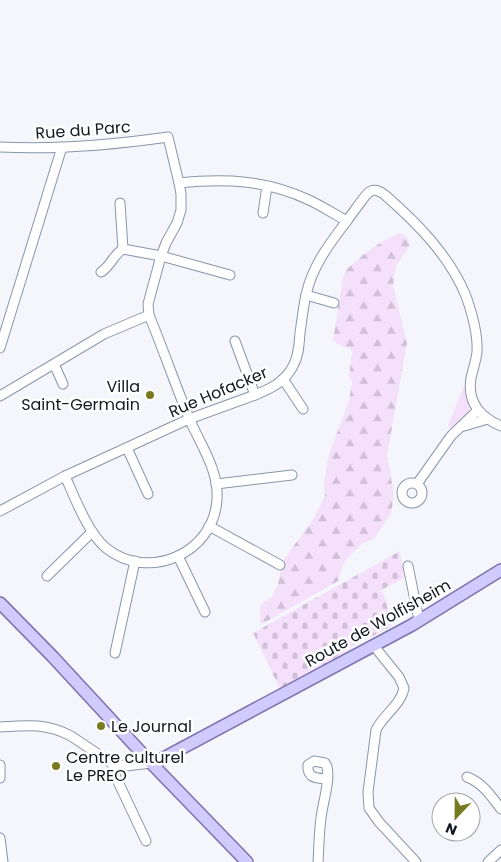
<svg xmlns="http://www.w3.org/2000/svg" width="501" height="862" font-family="Poppins,sans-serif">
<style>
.green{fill:#f4e0fb}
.forest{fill:url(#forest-firs)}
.cemetery{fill:url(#cemetery-stones)}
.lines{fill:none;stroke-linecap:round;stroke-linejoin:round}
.minor-casing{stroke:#8996a9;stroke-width:11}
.major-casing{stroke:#7974ae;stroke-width:14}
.minor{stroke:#fff;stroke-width:9}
.major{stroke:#d0cafd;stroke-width:11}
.poi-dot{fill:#787a21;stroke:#fff;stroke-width:2}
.labels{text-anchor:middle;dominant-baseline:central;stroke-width:5;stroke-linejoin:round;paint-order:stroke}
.street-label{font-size:16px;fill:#13171f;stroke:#fff}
.poi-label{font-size:16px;fill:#13171f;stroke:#fff;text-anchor:start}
</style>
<defs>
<pattern id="forest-firs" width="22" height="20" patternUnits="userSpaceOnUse" patternTransform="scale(1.25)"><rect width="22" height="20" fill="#f4e0fb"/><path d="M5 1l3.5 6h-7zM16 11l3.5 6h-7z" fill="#d0bfd7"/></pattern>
<pattern id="cemetery-stones" width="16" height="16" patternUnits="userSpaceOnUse" patternTransform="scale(1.25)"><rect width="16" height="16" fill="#f4e0fb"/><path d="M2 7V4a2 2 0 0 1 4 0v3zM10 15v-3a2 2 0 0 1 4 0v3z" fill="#d0bfd7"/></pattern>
</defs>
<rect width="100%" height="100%" fill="#f4f6fb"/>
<path class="green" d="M464,386H465C469,413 476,412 451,430L448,425Z"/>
<polygon class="forest" points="400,233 407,237 410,245 396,266 393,285 407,343 387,455 394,495 391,513 389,517 385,522 374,539 363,543 346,560 342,567 338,581 260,625 260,606 265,601 272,597 278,584 282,563 290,551 314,518 325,496 324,484 329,454 349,401 352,382 349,376 352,352 350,348 343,347 333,340 343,277 347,269 363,255 383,241"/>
<polygon class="cemetery" points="400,551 404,578 381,590 385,598 392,626 349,648 351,654 281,691 253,633"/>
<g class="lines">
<defs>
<g id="minor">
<path d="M0,147C56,150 112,145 168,137L179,183L181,194V210L177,223L166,243L161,256L148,304L149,315C163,349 175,384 189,418C200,444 219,470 217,499C214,554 148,582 106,548C88,533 75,498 65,476"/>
<path d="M179,183C225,178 266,180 309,200C322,206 334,214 347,221"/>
<polyline points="120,203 123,249"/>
<polyline points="263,213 267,186"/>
<path d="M101,272C111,266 113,255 123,249L161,256L230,275"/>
<polyline points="306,295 334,303"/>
<polyline points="235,341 255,395"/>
<polyline points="0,348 62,147"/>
<polyline points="54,364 63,384"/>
<polyline points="283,379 303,409"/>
<polyline points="0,396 104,334 149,315"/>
<polyline points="464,426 488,419"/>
<polyline points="127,448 148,494"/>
<circle cx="412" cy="493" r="10"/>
<polyline points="216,484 292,475"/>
<polyline points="417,484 451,436 478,410"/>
<path d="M0,511L65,476L189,419L255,395C270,389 285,382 293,366C299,356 299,344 300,333C302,320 303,308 306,295C313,261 337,235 357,207C366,196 370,183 385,195C417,223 449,255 466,296C472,313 478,333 477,352C476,361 473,369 471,378C467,402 480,417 501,426"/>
<polyline points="209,526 280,565"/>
<polyline points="178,556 205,612"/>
<polyline points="408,566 419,620"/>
<polyline points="47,576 92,532"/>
<path d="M374,646L399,677L404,688C401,705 383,715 376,730L368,792L369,808L379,822L416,862"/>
<polyline points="115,653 135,561"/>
<path d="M0,727C27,725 47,723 71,736L113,764L126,766L151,763"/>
<polyline points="113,764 113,771 146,841"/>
<polyline points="0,765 0,778"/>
<path d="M467,777C483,783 491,796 501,809"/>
<polyline points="0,838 3,862"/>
<path d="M318,862C319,847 319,832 321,818C322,805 333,773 325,763L314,761L308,765C307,779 317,778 327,779"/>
<polyline points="488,862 501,850"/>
</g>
<g id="major">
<polyline points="0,603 53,657 151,763 247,862"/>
<polyline points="151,763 158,761 412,625 501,570"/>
</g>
</defs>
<use href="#minor" class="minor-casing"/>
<use href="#major" class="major-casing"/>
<use href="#minor" class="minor"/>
<use href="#major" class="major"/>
</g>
<g class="poi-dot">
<circle cx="150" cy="395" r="5"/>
<circle cx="101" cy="726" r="5"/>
<circle cx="56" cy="766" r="5"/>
</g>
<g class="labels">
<g class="street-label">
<text transform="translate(83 130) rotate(-4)">Rue du Parc</text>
<text transform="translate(218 392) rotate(-23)">Rue Hofacker</text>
<text transform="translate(378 623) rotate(-29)">Route de Wolfisheim</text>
</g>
<g class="poi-label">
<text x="140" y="386" text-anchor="end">Villa<tspan x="140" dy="18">Saint-Germain</tspan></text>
<text x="111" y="726">Le Journal</text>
<text x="66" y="757">Centre culturel<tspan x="66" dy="18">Le PREO</tspan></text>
</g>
</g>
<g transform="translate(456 817) rotate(202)"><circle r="24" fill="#ffffff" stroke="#a1a2a5"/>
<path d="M0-4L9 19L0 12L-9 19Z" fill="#787a21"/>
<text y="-8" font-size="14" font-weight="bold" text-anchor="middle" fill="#13171f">N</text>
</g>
</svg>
